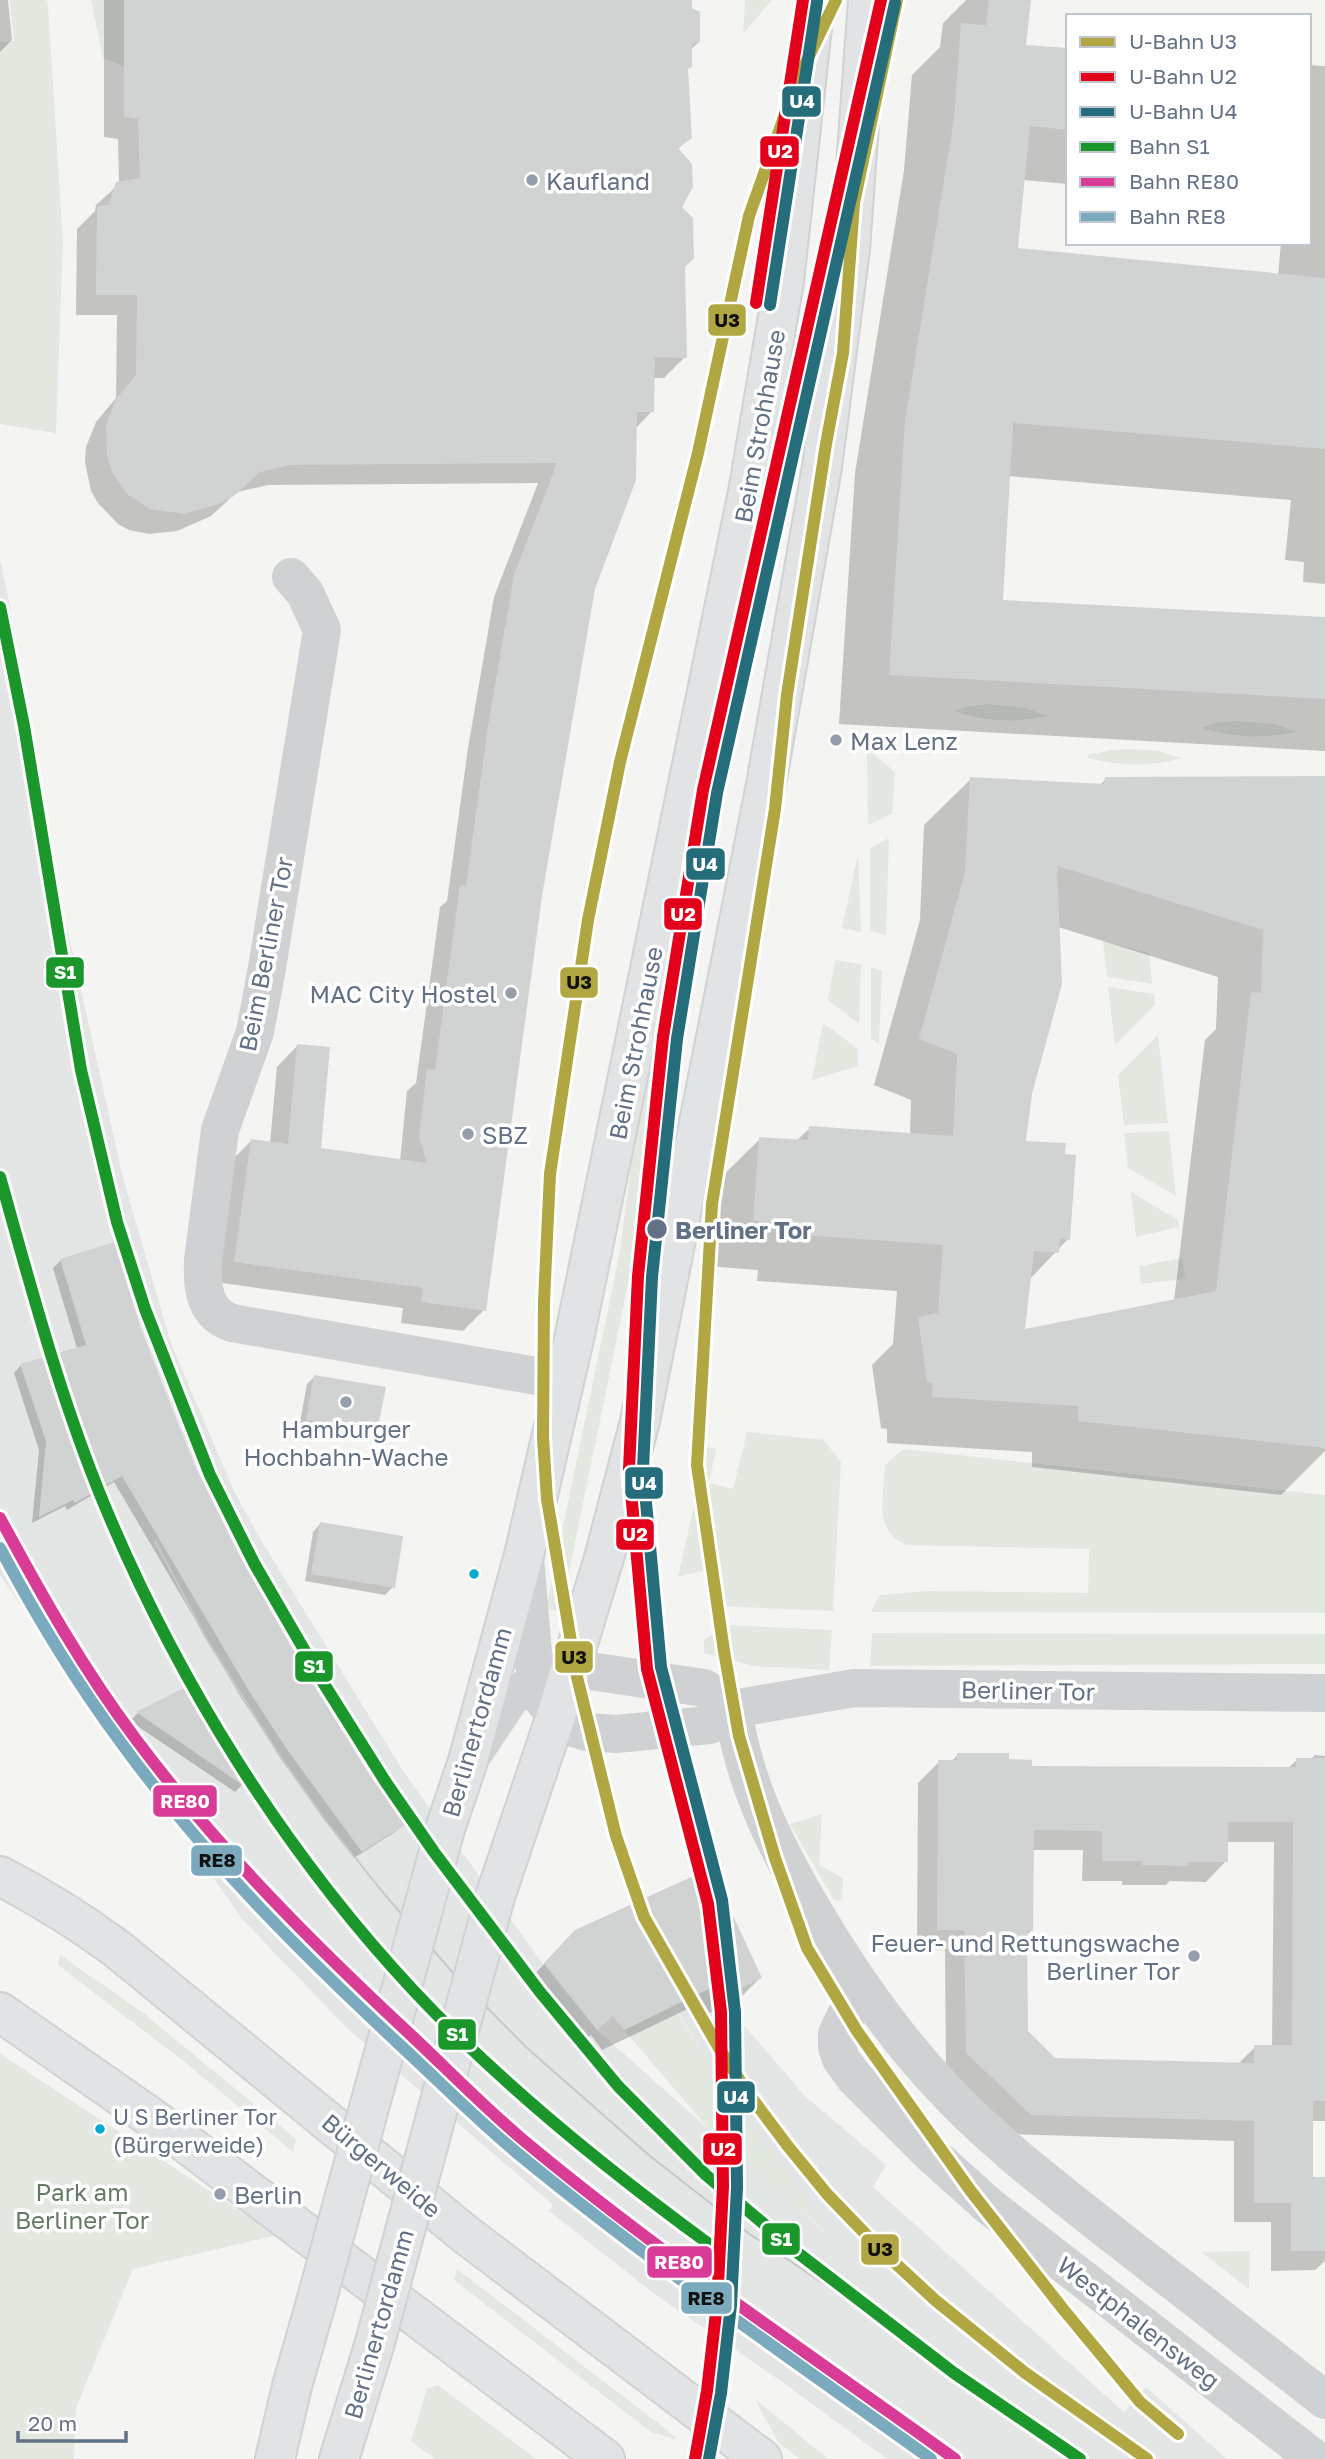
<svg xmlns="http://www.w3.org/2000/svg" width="1325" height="2459" font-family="'Golos Text',sans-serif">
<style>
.built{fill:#e4e6e5}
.green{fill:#e3e8e0}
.shadow{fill:#0003;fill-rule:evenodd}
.building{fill:#d1d2d2;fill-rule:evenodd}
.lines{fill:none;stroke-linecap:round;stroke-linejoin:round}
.major-casing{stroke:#d0d2d3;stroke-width:42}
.minor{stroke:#d0d1d2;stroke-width:38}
.major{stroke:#e2e3e4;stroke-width:38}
.tram{stroke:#c6c7c8;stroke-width:2}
.major-bridge-casing{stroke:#d0d2d3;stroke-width:42;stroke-linecap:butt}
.major-bridge{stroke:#e2e3e4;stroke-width:38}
.rail-1-casing{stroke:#fff;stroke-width:18}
.rail-2-casing{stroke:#fff;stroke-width:18}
.rail-3-casing{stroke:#fff;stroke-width:18}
.rail-1{stroke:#1a962b;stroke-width:12}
.rail-2{stroke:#d83c96;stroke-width:12}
.rail-3{stroke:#7ba9be;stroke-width:12}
.metro-1-casing{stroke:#fff;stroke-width:18}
.metro-2-casing{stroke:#fff;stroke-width:18}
.metro-3-casing{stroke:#fff;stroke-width:18}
.metro-1{stroke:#b0a743;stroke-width:12}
.metro-2{stroke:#e2001a;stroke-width:12}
.metro-3{stroke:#256d7b;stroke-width:12}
.poi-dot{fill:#959fac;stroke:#fff;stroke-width:2.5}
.stop-dot{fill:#627186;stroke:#fff;stroke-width:2.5}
.bus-dot{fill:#00a9ce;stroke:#fff;stroke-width:2.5}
.labels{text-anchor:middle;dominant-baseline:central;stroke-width:7;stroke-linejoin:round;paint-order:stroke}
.bus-label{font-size:22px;fill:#627186;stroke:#fff;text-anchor:start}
.poi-label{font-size:24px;fill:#627186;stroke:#fff;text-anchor:start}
.street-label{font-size:24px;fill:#627186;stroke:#fff}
.stop-label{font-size:24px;font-weight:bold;fill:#627186;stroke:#fff;text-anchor:start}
.park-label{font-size:24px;fill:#637c61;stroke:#fff}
.line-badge{stroke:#fff;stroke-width:2.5}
.badge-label{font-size:19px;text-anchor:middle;font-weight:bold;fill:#fff}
.pale-badge-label{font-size:19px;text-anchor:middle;font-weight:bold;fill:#111}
</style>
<rect width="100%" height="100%" fill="#f4f5f2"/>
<polygon class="built" points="0,559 10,606 61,900 123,1178 171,1343 233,1489 259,1537 403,1771 540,1960 597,2030 829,2236 804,2195 730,2100 675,2006 655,1964 697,1944 724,2002 804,2095 886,2165 873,2187 1124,2412 1146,2387 1227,2459 887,2459 788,2386 656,2295 549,2211 553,2205 346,2027 243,1920 4,1581 0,1575"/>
<g class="green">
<polygon points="10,0 47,0 48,7 63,241 56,433 0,424 0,42 14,41"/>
<polygon points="91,0 124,0 124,67 103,58"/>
<polygon points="745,0 772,0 743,34"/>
<path d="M989,704L1025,708L1047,716C1015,723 986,722 954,711L965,707Z"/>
<path d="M1238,721L1274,724L1297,732C1264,739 1235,738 1203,728L1215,723Z"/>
<polygon points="718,728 723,729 718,774 721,806 718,830 630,1274 562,1606 556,1611 550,1610 547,1604 620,1251 641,1088"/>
<polygon points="867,749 895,772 892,814 868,825"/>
<path d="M1134,749L1158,751L1181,758C1150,767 1119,766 1088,758L1087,755L1111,750Z"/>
<polygon points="889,838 886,935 870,931 870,848"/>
<polygon points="858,854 861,932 842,928"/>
<polygon points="1103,941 1149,953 1152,984 1107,977"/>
<polygon points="835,960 861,964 859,1024 828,1000"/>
<polygon points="871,967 882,970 879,1044 871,1038"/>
<polygon points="1108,987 1154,994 1155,1005 1115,1045"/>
<polygon points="823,1023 858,1049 858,1066 812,1080"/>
<polygon points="1158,1035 1168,1123 1124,1125 1118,1075"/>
<polygon points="1168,1131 1169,1131 1176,1196 1128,1168 1124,1133"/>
<polygon points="1131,1192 1178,1220 1179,1227 1136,1237"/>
<polygon points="1182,1258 1185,1279 1141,1284 1139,1266"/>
<polygon points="747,1432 824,1440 841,1462 833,1611 715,1606 705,1570 678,1577 707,1447 716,1449 709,1483 733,1489"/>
<path d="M903,1449L1325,1495V1613L871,1612L880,1595L929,1591L1088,1593L1089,1549L906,1545C872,1529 884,1496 885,1465Z"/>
<polygon points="725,1625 832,1630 829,1670 753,1666 704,1653 704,1640"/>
<polygon points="872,1633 1325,1634 1325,1664 870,1666"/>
<polygon points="822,1814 819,1865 843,1878 842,1901 834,1900 790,1824"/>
<polygon points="60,1955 142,2012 296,2139 293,2152 186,2063 58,1965"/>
<polygon points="674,2006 731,2100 804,2195 832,2238 713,2134 624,2030"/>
<polygon points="0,2054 277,2235 133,2269 76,2408 74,2459 0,2459"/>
<polygon points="1250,2251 1249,2289 1201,2252"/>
<polygon points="457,2269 676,2437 675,2439 651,2432 454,2280"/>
<polygon points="438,2385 536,2459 435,2459 411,2441 427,2389"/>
<polygon points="754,2398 828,2459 800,2459 779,2443"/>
</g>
<g class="shadow">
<polygon points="0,0 8,0 12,40 0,52"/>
<polygon points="104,0 691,0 691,9 699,42 690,50 686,70 690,137 677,150 684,266 685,357 664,378 653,378 652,411 635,429 594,588 540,896 484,1310 463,1331 401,1323 403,1308 215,1282 231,1161 251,1141 270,1143 277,1067 297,1046 319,1150 400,1161 407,1091 416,1083 440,907 447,901 468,748 494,597 538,483 268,485 237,492 211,516 177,531 149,534 129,530 118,524 98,503 91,491 85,462 86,447 96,422 116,398 117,315 76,315 77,229 95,211 96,205 119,184 118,139 104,137"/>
<polygon points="966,0 1029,0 1024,47 1068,49 1068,184 1023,180 1016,249 1278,276 1281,243 1309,243 1309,65 1325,66 1325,584 1303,582 1304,562 1285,560 1291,500 1008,476 1001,602 1325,618 1325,751 839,724 855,473 904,170 912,75 940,47 943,23"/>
<path d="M1325,778V1451L1281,1495L1032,1467V1452L887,1443V1429L881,1428L872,1365L893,1344L897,1291L757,1281L758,1270L707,1266L713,1185L760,1139L796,1141L810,1128L910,1134L911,1100L874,1085L920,920L924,825L971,779L1100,785L1106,779ZM1058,927L1218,977L1216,1029L1205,1040L1174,1301L1023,1331L1029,1280L1068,1239L1025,1142L1030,1094Z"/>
<polygon points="61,1260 139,1326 195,1468 234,1547 296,1660 366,1772 402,1825 395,1832 354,1858 322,1817 242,1699 114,1482 67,1510 65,1506 32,1523 39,1450 14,1373 21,1365 77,1348 53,1268"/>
<polygon points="315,1376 376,1432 368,1439 299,1427 307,1384"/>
<polygon points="320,1524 393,1587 385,1595 305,1581 313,1532"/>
<polygon points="183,1691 242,1785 235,1792 130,1721 137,1714"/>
<path d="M958,1755L1007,1761L1030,1768L1287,1769L1297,1760H1310L1315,1755L1325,1756V2121H1311V2179L1325,2178V2261L1315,2270L1271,2271V2222H1234V2141L1011,2134L946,2074L945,1950H917L918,1783L939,1762H950ZM1226,1842H1274L1272,2047H1255L1238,2064L1054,2059L1026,2032L1025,1936L1032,1930V1850H1083L1082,1881H1122V1885H1166L1170,1881L1206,1882L1226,1861Z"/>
<polygon points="554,1953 760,1978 739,1999 701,2017 696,2005 602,2050 591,2035 576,2049 525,1985"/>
</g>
<g class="building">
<polygon points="124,0 692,0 692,8 700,12 700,42 692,44 692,67 688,69 692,138 678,148 692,164 693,187 682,207 693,218 694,258 685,267 687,358 655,357 654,412 637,412 636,480 595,589 542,896 486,1311 421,1302 423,1288 234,1262 251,1139 288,1144 297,1044 330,1047 321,1148 427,1163 419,1136 427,1069 435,1070 460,885 466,886 488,726 514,575 557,463 290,465 260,472 234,496 216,505 184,514 150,509 127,494 111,470 107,455 106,425 116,399 136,375 137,295 96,295 97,206 109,205 116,182 140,178 138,119 124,117"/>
<polygon points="989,0 1031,0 1026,45 1068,48 1068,130 1030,126 1018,248 1325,278 1325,449 1013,423 1003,600 1325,617 1325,699 889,675 905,421 954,119 961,23 986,25"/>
<path d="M1325,776V1448L1078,1421V1406L932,1397L933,1383L927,1382L918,1317L938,1313L943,1245L803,1235L804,1224L753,1221L759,1137L808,1140L809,1126L953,1136L957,1054L919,1039L965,872L970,777L1104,784L1105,777ZM1057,866L1263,930L1261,993L1251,992L1216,1291L1025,1329L1034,1251L1059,1253L1060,1239L1070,1240L1076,1155L1065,1154L1066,1143L1026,1141L1032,1094L1062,984Z"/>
<polygon points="114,1242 140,1326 167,1397 196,1468 235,1547 298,1659 367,1771 405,1825 362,1852 288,1751 249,1691 122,1476 75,1503 73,1500 39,1517 46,1441 20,1364 86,1345 60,1259"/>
<polygon points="314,1375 386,1387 377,1432 306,1420"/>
<polygon points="320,1522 403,1536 395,1588 311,1574"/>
<polygon points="184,1688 199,1715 244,1786 136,1712"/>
<path d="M957,1753H1009V1759L1032,1760V1766L1296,1767V1758H1325V2101H1313V2177H1325V2251H1291V2203H1254V2121L1031,2115L966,2053L964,1930H937L938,1760H957ZM1228,1822H1293L1292,2045H1254V2063L1055,2058L1028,2031L1027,1930L1033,1931L1034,1830L1102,1831V1861H1142V1865L1189,1866L1188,1862H1228Z"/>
<polygon points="711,1868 762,1978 722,1997 717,1985 624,2030 613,2016 597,2030 544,1963 575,1930"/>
</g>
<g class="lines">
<defs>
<g id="major">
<polyline points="445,1829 468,1761 525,1551 574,1339 748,492 784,281 815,0"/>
<path d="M0,1876C41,1897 79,1921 116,1948L465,2234L762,2459"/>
<polyline points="495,1897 556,1716 604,1558 640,1421 765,790 822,467 850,249 868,0"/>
<polyline points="0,2012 162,2125 605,2459"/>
<polyline points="275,2459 292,2386 315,2306"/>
<polyline points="339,2459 374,2346"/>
</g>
</defs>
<use href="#major" class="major-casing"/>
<g class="minor">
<path d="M291,577L305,593L322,630L267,968L255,1032L220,1130L203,1260C202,1286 203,1313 232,1323L565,1381"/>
<polyline points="525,1557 534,1665 543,1700 556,1716 571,1727 587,1732 616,1734 710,1725 733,1709 854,1688 1325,1693"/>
<path d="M733,1709C743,1779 772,1839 807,1900C846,1967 890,2032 943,2088C995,2144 1057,2190 1116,2237C1186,2291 1255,2345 1325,2400"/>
<polyline points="471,1757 511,1697 551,1673 570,1668 704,1688 733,1709"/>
<polyline points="868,1995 847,2013 837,2034 837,2047 841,2059 854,2077 931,2154 989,2206 1315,2459"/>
</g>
<use href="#major" class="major"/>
<polyline class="tram" points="155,1541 206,1638 281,1758 329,1825 385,1895 455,1975 527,2048 650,2156 751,2235 928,2353"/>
<defs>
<g id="major-bridge">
<polyline points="315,2306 445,1829"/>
<polyline points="374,2346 495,1897"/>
</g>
</defs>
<use href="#major-bridge" class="major-bridge-casing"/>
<use href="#major-bridge" class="major-bridge"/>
<defs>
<g id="rail-1">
<polyline points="0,607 24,726 81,1070 117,1222 145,1309 210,1475 254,1563 324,1684 385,1781 434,1852 540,1992 618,2086 706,2175 798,2253 954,2373 1080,2459"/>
<path d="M0,1177C31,1287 60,1398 104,1504C177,1680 283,1851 414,1991C502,2085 605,2168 709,2244"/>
</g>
<path id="rail-2" d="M0,1518C41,1594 83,1669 135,1738C217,1848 313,1944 413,2037C449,2071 484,2107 522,2139C658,2253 811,2355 955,2459"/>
<path id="rail-3" d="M0,1548C36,1616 76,1682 122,1744C203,1855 300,1952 400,2045C439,2081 476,2119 516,2152C649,2262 792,2359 931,2459"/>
</defs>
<use href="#rail-1" class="rail-1-casing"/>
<use href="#rail-2" class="rail-2-casing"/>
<use href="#rail-3" class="rail-3-casing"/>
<use href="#rail-1" class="rail-1"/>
<use href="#rail-2" class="rail-2"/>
<use href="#rail-3" class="rail-3"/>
<defs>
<g id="metro-1">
<polyline points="836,0 796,83 749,216 698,453 620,762 588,920 550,1174 544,1301 543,1438 547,1499 577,1677 616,1836 644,1917 719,2048 748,2093 787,2145 827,2194 880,2249 935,2300 1024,2372 1147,2459"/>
<polyline points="897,0 854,203 843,353 826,444 787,695 775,809 712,1204 697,1465 724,1651 739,1736 775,1858 807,1948 857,2031 970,2190 1063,2309 1140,2402 1178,2434"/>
</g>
<g id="metro-2">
<polyline points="756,303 803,0"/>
<polyline points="695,2459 707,2391 717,2304 723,2187 721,2012 708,1904 647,1669 629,1469 638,1276 663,1037 703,790 881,0"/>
</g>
<g id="metro-3">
<polyline points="770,305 817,2"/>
<polyline points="709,2459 721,2393 731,2305 737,2187 735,2012 722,1900 661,1667 643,1469 652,1277 677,1039 717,793 895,3"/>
</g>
</defs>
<use href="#metro-1" class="metro-1-casing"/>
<use href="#metro-2" class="metro-2-casing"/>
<use href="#metro-3" class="metro-3-casing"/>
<use href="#metro-1" class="metro-1"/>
<use href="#metro-2" class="metro-2"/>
<use href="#metro-3" class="metro-3"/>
</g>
<g class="poi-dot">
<circle cx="532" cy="180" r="7"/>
<circle cx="836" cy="740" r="7"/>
<circle cx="511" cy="993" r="7"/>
<circle cx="468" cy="1134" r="7"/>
<circle cx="346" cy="1402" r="7"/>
<circle cx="1194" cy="1956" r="7"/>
<circle cx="220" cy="2194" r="7"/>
</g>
<circle class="stop-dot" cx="657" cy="1229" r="11"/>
<g class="bus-dot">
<circle cx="474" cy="1574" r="6"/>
<circle cx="100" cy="2129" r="6"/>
</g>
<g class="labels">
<g class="bus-label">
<text x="113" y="2116">U S Berliner Tor<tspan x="113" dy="28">(Bürgerweide)</tspan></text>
</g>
<g class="poi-label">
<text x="546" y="180">Kaufland</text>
<text x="850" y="740">Max Lenz</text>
<text x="497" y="993" text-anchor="end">MAC City Hostel</text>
<text x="482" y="1134">SBZ</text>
<text x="346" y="1428" text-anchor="middle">Hamburger<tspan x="346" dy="28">Hochbahn-Wache</tspan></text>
<text x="1180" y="1942" text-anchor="end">Feuer- und Rettungswache<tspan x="1180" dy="28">Berliner Tor</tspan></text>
<text x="234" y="2194">Berlin</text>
</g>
<g class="street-label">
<text transform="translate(759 426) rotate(-80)">Beim Strohhause</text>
<text transform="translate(265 954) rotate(-79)">Beim Berliner Tor</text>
<text transform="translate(635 1043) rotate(-79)">Beim Strohhause</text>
<text transform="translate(1028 1690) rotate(1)">Berliner Tor</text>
<text transform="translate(476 1722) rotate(-74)">Berlinertordamm</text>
<text transform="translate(382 2165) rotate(40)">Bürgerweide</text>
<text transform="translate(1139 2322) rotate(38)">Westphalensweg</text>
<text transform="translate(378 2324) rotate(-74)">Berlinertordamm</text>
</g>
<g class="stop-label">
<text x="675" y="1229">Berliner Tor</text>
</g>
<g class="park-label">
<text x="82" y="2191">Park am<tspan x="82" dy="28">Berliner Tor</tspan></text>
</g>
</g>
<g class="line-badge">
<rect x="781" y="85" width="41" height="33" rx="7" fill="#256d7b"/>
<rect x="759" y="135" width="41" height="33" rx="7" fill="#e2001a"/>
<rect x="707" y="303" width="40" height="34" rx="7" fill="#b0a743"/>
<rect x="685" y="847" width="41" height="34" rx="7" fill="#256d7b"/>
<rect x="663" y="897" width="40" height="34" rx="7" fill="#e2001a"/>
<rect x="45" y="956" width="40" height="33" rx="7" fill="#1a962b"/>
<rect x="559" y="966" width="40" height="33" rx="7" fill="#b0a743"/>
<rect x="624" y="1466" width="40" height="34" rx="7" fill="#256d7b"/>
<rect x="615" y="1518" width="40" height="33" rx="7" fill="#e2001a"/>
<rect x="554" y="1640" width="40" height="34" rx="7" fill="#b0a743"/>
<rect x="294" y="1650" width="40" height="33" rx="7" fill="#1a962b"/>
<rect x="152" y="1784" width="66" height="34" rx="7" fill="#d83c96"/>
<rect x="190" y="1844" width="53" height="33" rx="7" fill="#7ba9be"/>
<rect x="437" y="2018" width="40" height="33" rx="7" fill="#1a962b"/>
<rect x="716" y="2080" width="40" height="34" rx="7" fill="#256d7b"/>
<rect x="702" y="2132" width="41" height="34" rx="7" fill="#e2001a"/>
<rect x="761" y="2222" width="40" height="34" rx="7" fill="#1a962b"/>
<rect x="860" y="2233" width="40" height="33" rx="7" fill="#b0a743"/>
<rect x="646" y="2245" width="67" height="34" rx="7" fill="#d83c96"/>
<rect x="680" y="2281" width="53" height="34" rx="7" fill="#7ba9be"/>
</g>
<g class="badge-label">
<text x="802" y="108">U4</text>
<text x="780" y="158">U2</text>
<text x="705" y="871">U4</text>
<text x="683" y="921">U2</text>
<text x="65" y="979">S1</text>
<text x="644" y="1490">U4</text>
<text x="635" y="1541">U2</text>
<text x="314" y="1673">S1</text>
<text x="185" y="1808">RE80</text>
<text x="457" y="2041">S1</text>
<text x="736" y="2104">U4</text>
<text x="723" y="2156">U2</text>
<text x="781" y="2246">S1</text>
<text x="679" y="2269">RE80</text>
</g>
<g class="pale-badge-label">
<text x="727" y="327">U3</text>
<text x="579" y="989">U3</text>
<text x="574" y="1664">U3</text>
<text x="217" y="1867">RE8</text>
<text x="880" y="2256">U3</text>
<text x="706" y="2305">RE8</text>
</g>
<rect x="1066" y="14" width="245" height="231" fill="#ffffff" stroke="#c0c6cf" stroke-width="2"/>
<rect x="1080" y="37" width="35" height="10" fill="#b0a743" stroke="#c0c6cf" stroke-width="2"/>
<text x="1129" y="49" font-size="21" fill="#627186">U-Bahn U3</text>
<rect x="1080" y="72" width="35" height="10" fill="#e2001a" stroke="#c0c6cf" stroke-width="2"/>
<text x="1129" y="84" font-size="21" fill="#627186">U-Bahn U2</text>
<rect x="1080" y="107" width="35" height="10" fill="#256d7b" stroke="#c0c6cf" stroke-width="2"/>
<text x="1129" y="119" font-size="21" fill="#627186">U-Bahn U4</text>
<rect x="1080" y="142" width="35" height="10" fill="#1a962b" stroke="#c0c6cf" stroke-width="2"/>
<text x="1129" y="154" font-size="21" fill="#627186">Bahn S1</text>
<rect x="1080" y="177" width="35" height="10" fill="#d83c96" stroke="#c0c6cf" stroke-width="2"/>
<text x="1129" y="189" font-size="21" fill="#627186">Bahn RE80</text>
<rect x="1080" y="212" width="35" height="10" fill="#7ba9be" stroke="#c0c6cf" stroke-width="2"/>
<text x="1129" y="224" font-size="21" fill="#627186">Bahn RE8</text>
<path d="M18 2431v10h108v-10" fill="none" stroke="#627186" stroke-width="3.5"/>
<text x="28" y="2431" font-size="21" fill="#627186" stroke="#ffffff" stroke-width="5" paint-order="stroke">20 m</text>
</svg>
